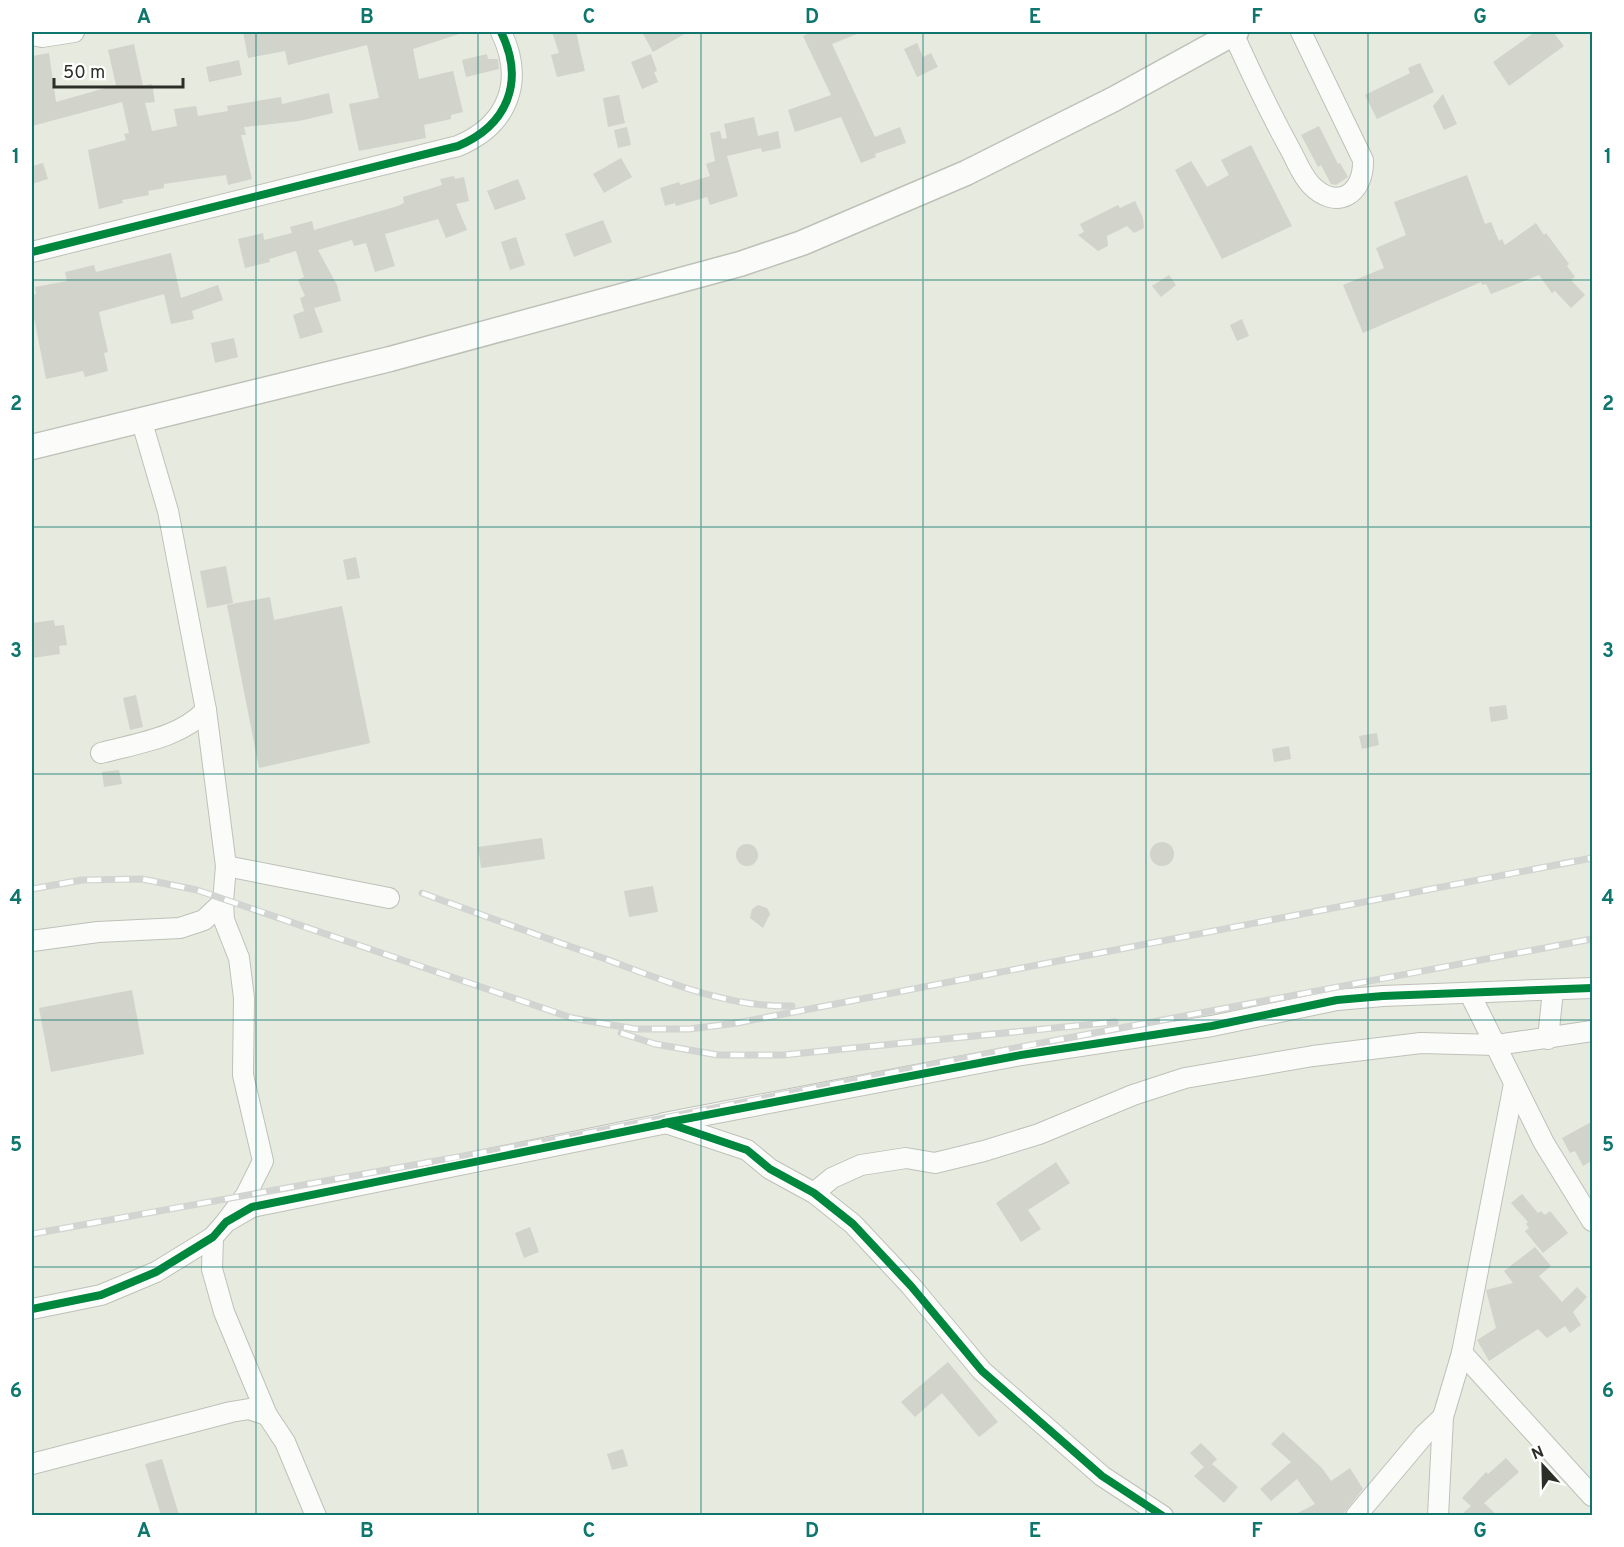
<svg xmlns="http://www.w3.org/2000/svg" width="1624" height="1547" font-family="Overpass,sans-serif">
<style>
.building{fill:#d2d3ca}
.lines{fill:none;stroke-linecap:round;stroke-linejoin:round}
.minor-casing{stroke:#bec1b8;stroke-width:22}
.major-casing{stroke:#bec1b8;stroke-width:27}
.minor{stroke:#fbfcfa;stroke-width:20}
.major{stroke:#fbfcfa;stroke-width:24}
.rail-casing{stroke:#d2d4d1;stroke-width:7}
.rail{stroke:#fff;stroke-width:4.5;stroke-dasharray:14;stroke-linecap:butt}
.cycleway-casing{stroke:#fff;stroke-width:11}
.cycleway{stroke:#00873e;stroke-width:8}
.grid{fill:none;stroke:#0f766e;stroke-width:1.5;stroke-opacity:0.55}
.neatline{fill:none;stroke:#0f766e;stroke-width:2}
.grid-label{font-size:20px;text-anchor:middle;font-weight:bold;fill:#0f766e}
</style>
<rect width="100%" height="100%" fill="#e6eadf"/>
<g class="building">
<polygon points="243,32 458,32 459,34 413,49 419,79 453,71 463,112 451,115 451,119 424,125 426,138 359,151 349,104 379,98 367,45 288,65 285,51 248,58"/>
<polygon points="552,32 576,32 585,71 557,77 551,55 559,53"/>
<polygon points="642,32 688,32 653,52"/>
<polygon points="812,32 862,32 832,44 875,137 900,127 906,143 875,154 876,157 861,163 841,117 795,132 788,110 831,95 803,36"/>
<polygon points="1535,32 1553,32 1564,46 1509,86 1493,62"/>
<polygon points="917,43 923,57 931,53 938,67 917,77 904,49"/>
<polygon points="134,44 143,86 152,84 155,102 145,103 152,131 177,126 174,109 196,106 198,116 228,111 227,106 281,97 282,104 329,93 333,113 299,121 244,127 246,135 241,135 252,179 228,185 226,175 164,184 164,188 148,191 149,195 122,200 123,203 99,209 88,150 126,140 124,134 129,133 122,102 32,126 32,56 49,53 56,102 116,85 108,50"/>
<polygon points="487,54 488,59 498,59 499,69 466,77 462,60"/>
<polygon points="651,54 657,71 654,72 658,82 642,89 631,62"/>
<polygon points="239,60 242,75 209,82 206,67"/>
<polygon points="1420,63 1434,92 1377,119 1365,95 1410,73 1408,68"/>
<polygon points="1443,94 1457,124 1444,130 1433,106"/>
<polygon points="619,95 625,123 608,127 603,98"/>
<polygon points="754,117 758,136 778,131 781,148 762,152 761,148 727,156 738,196 710,205 707,197 676,206 675,203 665,206 660,188 679,182 680,185 710,176 706,164 715,161 710,133 720,131 722,139 727,138 724,124"/>
<polygon points="1319,126 1338,164 1340,163 1348,177 1336,185 1331,184 1321,165 1318,167 1301,135"/>
<polygon points="627,127 631,145 618,148 614,130"/>
<polygon points="1251,145 1292,226 1222,259 1175,170 1191,161 1207,187 1229,175 1221,160"/>
<polygon points="621,158 632,177 604,193 593,174"/>
<polygon points="43,163 48,179 32,184 32,166"/>
<polygon points="1467,175 1485,224 1491,222 1499,241 1502,239 1505,245 1536,223 1544,235 1546,233 1569,264 1567,266 1575,277 1571,280 1585,295 1571,308 1555,291 1552,293 1539,275 1491,294 1486,284 1482,285 1481,282 1363,333 1343,285 1384,268 1376,248 1406,235 1394,202"/>
<polygon points="454,176 455,179 464,177 469,201 456,204 467,230 446,238 438,219 385,234 395,266 375,272 366,243 354,246 352,240 318,250 337,285 341,301 314,308 323,332 300,339 293,315 313,308 304,311 300,298 305,296 298,280 304,277 296,251 269,259 270,262 245,268 238,239 263,233 264,240 292,233 290,227 312,221 314,230 398,206 404,203 403,197 442,185 440,179"/>
<polygon points="518,179 526,199 495,210 487,191"/>
<polygon points="1135,201 1143,218 1144,228 1134,233 1127,226 1107,236 1108,246 1098,251 1078,235 1084,232 1080,224 1118,205 1120,208"/>
<polygon points="603,220 612,242 574,257 565,234"/>
<polygon points="516,237 525,265 510,270 501,242"/>
<polygon points="171,253 181,298 218,285 223,300 192,311 194,319 171,324 164,294 99,312 108,352 104,353 108,371 85,377 83,371 46,379 32,307 32,295 36,294 35,287 67,281 65,272 94,265 96,272"/>
<polygon points="1169,275 1176,285 1161,297 1152,286"/>
<polygon points="1242,319 1249,336 1237,341 1230,325"/>
<polygon points="234,338 238,357 215,363 211,343"/>
<polygon points="356,557 360,578 347,580 343,560"/>
<polygon points="226,566 233,603 207,608 200,571"/>
<polygon points="270,597 274,620 342,606 370,743 259,768 227,605"/>
<polygon points="54,620 55,626 64,625 67,645 59,646 60,654 32,658 32,623"/>
<polygon points="136,695 143,727 130,730 123,698"/>
<polygon points="1506,705 1508,719 1491,722 1489,707"/>
<polygon points="1377,733 1379,745 1362,749 1359,736"/>
<polygon points="1289,746 1291,759 1274,762 1272,749"/>
<polygon points="119,770 122,784 104,787 102,772"/>
<polygon points="542,838 545,859 481,868 478,847"/>
<circle cx="1162" cy="854" r="12"/>
<circle cx="747" cy="855" r="11"/>
<polygon points="653,886 658,912 629,917 624,891"/>
<polygon points="758,905 767,908 770,914 763,928 750,918 752,909"/>
<polygon points="132,990 144,1054 51,1072 39,1008"/>
<polygon points="1593,1121 1593,1160 1583,1166 1575,1151 1570,1153 1562,1138"/>
<polygon points="1056,1162 1070,1183 1028,1210 1041,1229 1021,1242 996,1203"/>
<polygon points="1522,1194 1538,1213 1541,1211 1545,1215 1550,1211 1568,1233 1543,1253 1525,1231 1529,1228 1526,1224 1528,1222 1511,1203"/>
<polygon points="530,1227 539,1252 524,1258 515,1233"/>
<polygon points="1535,1247 1551,1266 1539,1276 1562,1302 1577,1287 1587,1297 1573,1312 1581,1325 1570,1333 1565,1326 1547,1338 1538,1329 1489,1361 1477,1340 1496,1328 1486,1290 1513,1283 1504,1271"/>
<polygon points="948,1362 998,1422 979,1437 942,1393 915,1417 901,1402"/>
<polygon points="1283,1432 1322,1468 1331,1481 1350,1468 1363,1489 1344,1513 1341,1515 1294,1515 1315,1504 1297,1479 1271,1501 1260,1489 1291,1462 1271,1444"/>
<polygon points="1201,1443 1217,1459 1212,1464 1238,1487 1224,1503 1194,1476 1204,1467 1190,1453"/>
<polygon points="623,1449 628,1466 612,1470 607,1454"/>
<polygon points="1506,1458 1519,1472 1484,1503 1497,1515 1461,1515 1471,1506 1462,1498 1486,1472 1488,1474"/>
<polygon points="162,1459 179,1515 161,1515 145,1464"/>
</g>
<g class="lines">
<defs>
<g id="minor">
<path d="M1233,33C1251,73 1269,111 1290,149C1296,160 1302,176 1311,185C1336,211 1364,195 1363,160L1301,32"/>
<polyline points="32,35 42,37 74,32"/>
<path d="M32,252L458,146C508,125 525,81 501,32"/>
<polyline points="141,419 168,511 206,710 226,866 223,902 224,920 239,958 244,998 243,1075 263,1161 246,1195 226,1222"/>
<path d="M101,753C138,743 180,738 206,710"/>
<polyline points="226,866 389,898"/>
<polyline points="32,941 98,932 180,928 204,920 223,902"/>
<polyline points="1470,994 1544,1143 1592,1221"/>
<polyline points="1548,1039 1553,990"/>
<polyline points="664,1123 1021,1055 1212,1026 1337,1000 1383,996 1592,988"/>
<polyline points="669,1124 747,1150 770,1169 814,1193 853,1224 911,1286 982,1371 1102,1476 1163,1516"/>
<polyline points="814,1193 832,1178 861,1165 906,1158 935,1163 984,1151 1039,1134 1133,1095 1185,1078 1313,1056 1421,1043 1497,1045 1592,1031"/>
<polyline points="213,1237 212,1269 224,1312 267,1415 285,1442 316,1516"/>
<polyline points="32,1309 101,1295 156,1272 213,1237 226,1222 252,1207 667,1123"/>
<polyline points="1462,1353 1592,1496"/>
<polyline points="32,1464 231,1412 249,1409 267,1415"/>
<polyline points="1356,1516 1424,1435 1443,1417"/>
<polyline points="1438,1516 1443,1417 1462,1353 1514,1084"/>
</g>
<polyline id="major" points="32,447 390,359 740,264 802,243 966,173 1114,99 1236,32"/>
</defs>
<use href="#minor" class="minor-casing"/>
<use href="#major" class="major-casing"/>
<use href="#minor" class="minor"/>
<use href="#major" class="major"/>
<defs>
<g id="rail">
<polyline points="32,889 82,880 142,879 197,890 572,1018 635,1029 689,1029 737,1023 1592,858"/>
<path d="M422,893C482,915 542,937 603,958C662,980 728,1008 792,1006"/>
<polyline points="621,1033 655,1044 718,1055 783,1055 1115,1022"/>
<polyline points="32,1234 557,1139 1036,1044 1592,939"/>
</g>
</defs>
<use href="#rail" class="rail-casing"/>
<use href="#rail" class="rail"/>
<defs>
<g id="cycleway">
<path d="M32,252L458,146C508,125 525,81 501,32"/>
<polyline points="664,1123 1021,1055 1212,1026 1337,1000 1383,996 1592,988"/>
<polyline points="670,1124 747,1150 770,1169 814,1193 853,1224 911,1286 982,1371 1102,1476 1163,1516"/>
<polyline points="32,1309 101,1295 156,1272 213,1237 226,1222 252,1207 667,1123"/>
</g>
</defs>
<use href="#cycleway" class="cycleway-casing"/>
<use href="#cycleway" class="cycleway"/>
</g>
<path class="grid" d="M256,32V1516M478,32V1516M701,32V1516M923,32V1516M1146,32V1516M1368,32V1516M32,280H1592M32,527H1592M32,774H1592M32,1020H1592M32,1267H1592"/>
<rect width="1624" height="1547" fill="none" stroke="#ffffff" stroke-width="66"/>
<g transform="translate(1543 1466) rotate(338)" stroke="#ffffff" stroke-width="4.5" paint-order="stroke">
<path d="M0-4.5L10 22L0 15L-10 22Z" fill="#2c2f27"/>
<text y="-9" font-size="16" font-weight="bold" text-anchor="middle" fill="#2c2f27">N</text>
</g>
<path d="M54 78v9h129v-9" fill="none" stroke="#2c2f27" stroke-width="3"/>
<text x="63" y="78" font-size="18" fill="#2c2f27" stroke="#ffffff" stroke-width="4.5" paint-order="stroke">50 m</text>
<rect x="33" y="33" width="1558" height="1481" class="neatline"/>
<g class="grid-label">
<text x="144" y="23">A</text>
<text x="367" y="23">B</text>
<text x="589" y="23">C</text>
<text x="812" y="23">D</text>
<text x="1035" y="23">E</text>
<text x="1257" y="23">F</text>
<text x="1480" y="23">G</text>
<text x="16" y="163">1</text>
<text x="1608" y="163">1</text>
<text x="16" y="410">2</text>
<text x="1608" y="410">2</text>
<text x="16" y="657">3</text>
<text x="1608" y="657">3</text>
<text x="16" y="904">4</text>
<text x="1608" y="904">4</text>
<text x="16" y="1151">5</text>
<text x="1608" y="1151">5</text>
<text x="16" y="1397">6</text>
<text x="1608" y="1397">6</text>
<text x="144" y="1537">A</text>
<text x="367" y="1537">B</text>
<text x="589" y="1537">C</text>
<text x="812" y="1537">D</text>
<text x="1035" y="1537">E</text>
<text x="1257" y="1537">F</text>
<text x="1480" y="1537">G</text>
</g>
</svg>
